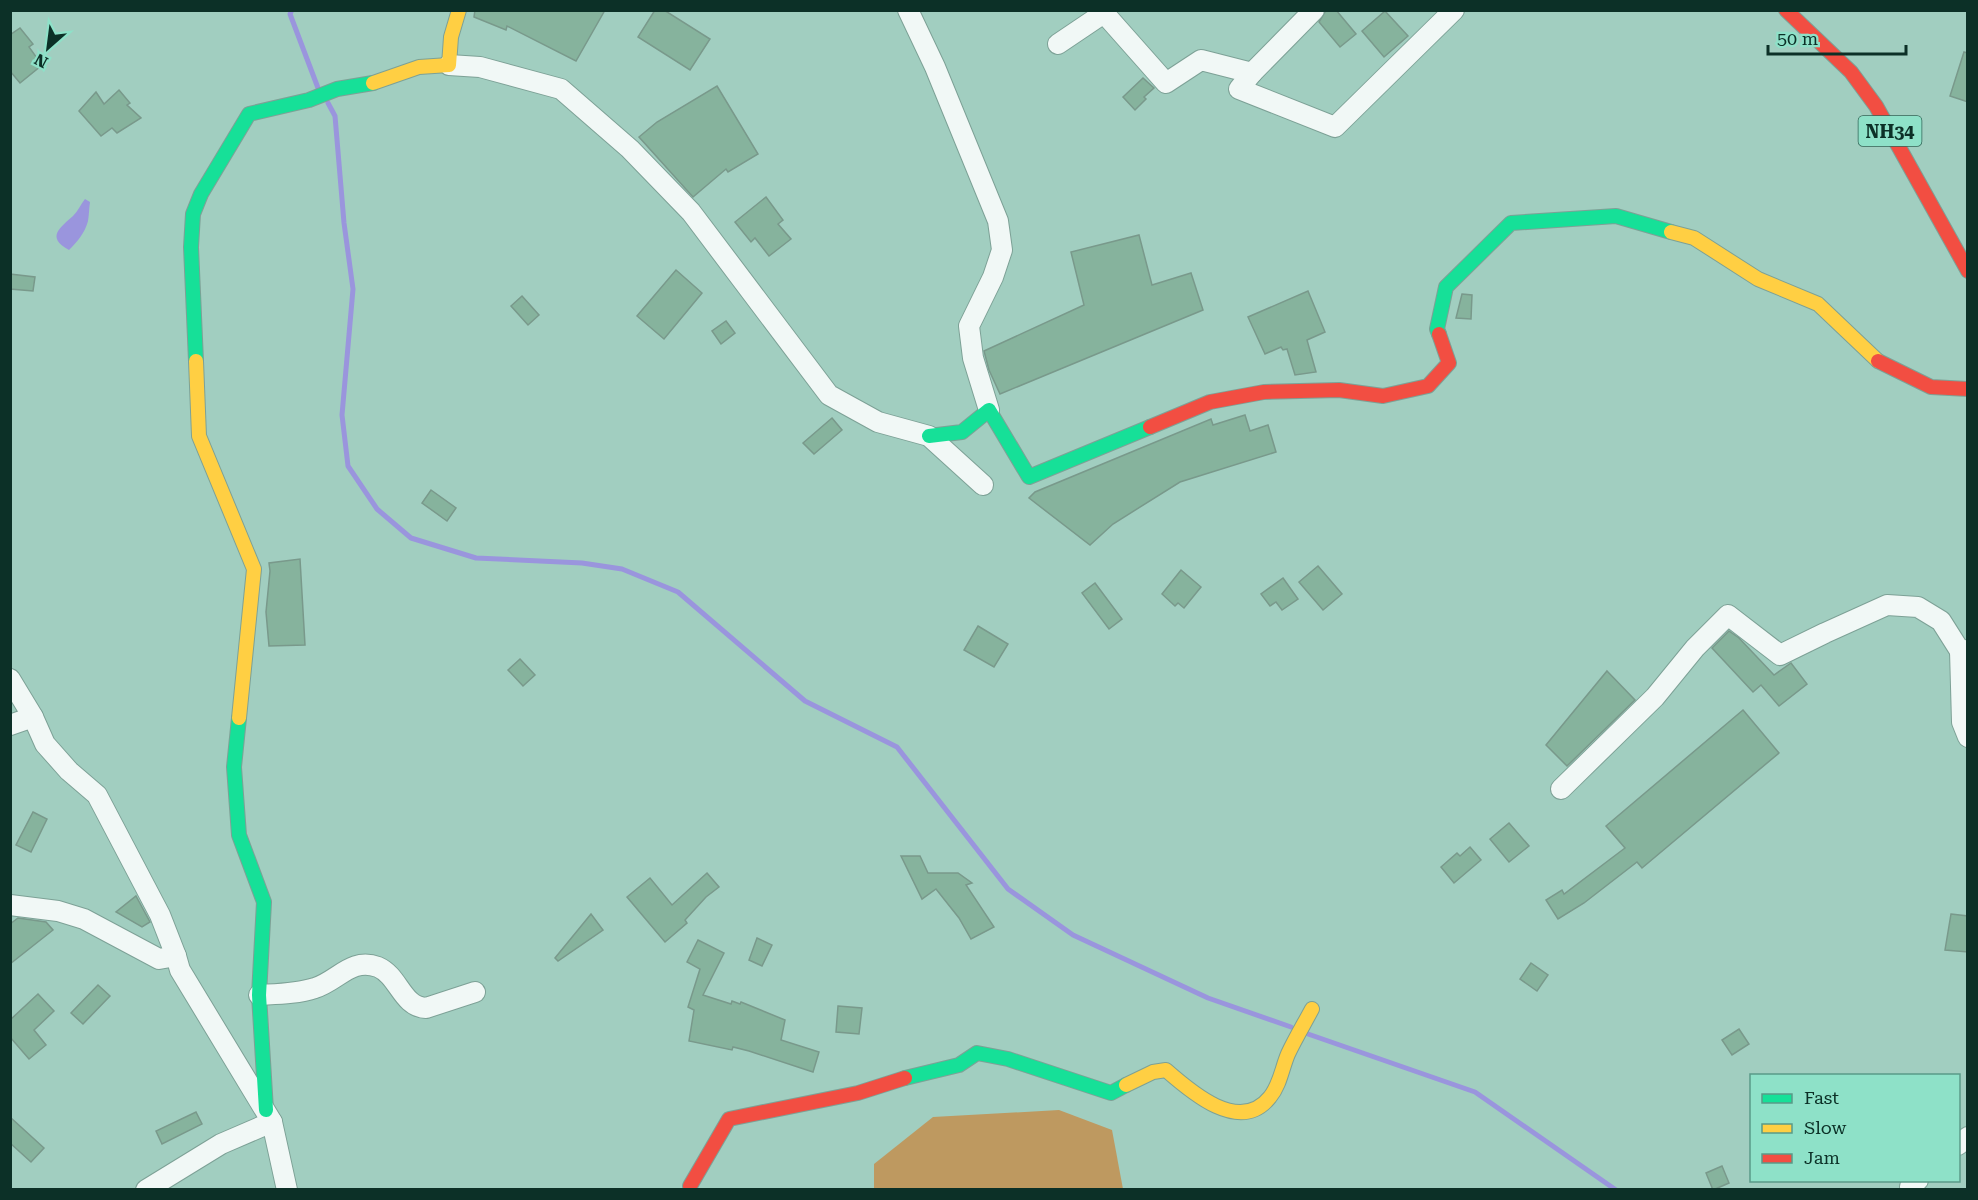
<svg xmlns="http://www.w3.org/2000/svg" width="1978" height="1200" font-family="'Roboto Serif',serif">
<style>
.forest{fill:#be9960}
.water{fill:#9a95dd}
.lines{fill:none;stroke-linecap:round;stroke-linejoin:round}
.stream{stroke:#9a95dd;stroke-width:5}
.building{fill:#86b39d;stroke:#79998b;stroke-width:1.5}
.street-casing{stroke:#7da196;stroke-width:22}
.fast-casing{stroke:#7da196;stroke-width:16}
.slow-casing{stroke:#7da196;stroke-width:16}
.jam-casing{stroke:#7da196;stroke-width:16}
.street{stroke:#f1f8f6;stroke-width:20}
.fast{stroke:#16e098;stroke-width:14}
.slow{stroke:#ffcf43;stroke-width:14}
.jam{stroke:#f24e42;stroke-width:14}
.labels{text-anchor:middle;dominant-baseline:central;stroke-width:5;stroke-linejoin:round;paint-order:stroke}
.shield{fill:#8ee1c8;stroke:#336557;stroke-width:1.5}
.shield-label{font-size:18px;font-weight:bold;fill:#0c3027}
</style>
<rect width="100%" height="100%" fill="#a1cec0"/>
<polygon class="forest" points="1059,1110 1112,1130 1123,1189 874,1189 874,1164 933,1117"/>
<path class="water" d="M85,199L90,202C89,209 89,215 88,221C85,233 77,242 69,250C45,237 61,227 73,216C78,211 81,204 85,199Z"/>
<g class="lines">
<g class="stream">
<polyline points="292,10 290,14 318,88"/>
<polyline points="328,103 335,116 344,223 353,289 342,415 348,466 377,509 411,538 476,558 582,563 622,569 678,592 805,701 897,747 1008,889 1073,935 1208,998 1291,1027"/>
<polyline points="1308,1034 1475,1092 1616,1190"/>
</g>
</g>
<g class="building">
<polygon points="475,10 605,10 576,61 507,26 506,30 474,17"/>
<polygon points="655,10 664,10 710,39 690,70 638,37"/>
<polygon points="1326,10 1336,10 1356,34 1340,47 1319,22"/>
<polygon points="1385,11 1408,36 1384,57 1362,31"/>
<polygon points="20,28 33,44 29,47 42,65 20,83 10,71 10,35"/>
<polygon points="1964,52 1968,53 1968,102 1950,96"/>
<polygon points="1143,78 1154,88 1144,97 1146,99 1135,110 1123,97"/>
<polygon points="717,86 758,154 728,172 726,169 693,197 639,137 657,122"/>
<polygon points="119,90 130,103 127,105 141,118 117,133 112,128 101,136 79,111 96,92 104,104"/>
<polygon points="766,197 783,220 778,224 791,239 769,256 755,238 751,242 735,222"/>
<polygon points="1139,235 1152,285 1191,273 1203,310 1000,394 989,370 984,351 1084,305 1071,252"/>
<polygon points="676,270 702,293 664,339 637,316"/>
<polygon points="10,274 35,277 33,291 10,289"/>
<polygon points="1308,291 1325,332 1307,340 1316,372 1295,375 1287,349 1283,350 1281,347 1265,354 1248,317"/>
<polygon points="1462,294 1472,295 1471,319 1456,318"/>
<polygon points="522,296 539,315 528,325 511,306"/>
<polygon points="726,321 735,333 721,344 712,331"/>
<polygon points="1245,415 1250,431 1268,425 1276,452 1180,482 1113,524 1090,545 1029,498 1035,492 1211,419 1213,425"/>
<polygon points="832,418 842,430 814,454 803,443"/>
<polygon points="431,490 456,508 447,521 422,503"/>
<polygon points="300,559 305,645 269,646 266,612 270,571 269,563"/>
<polygon points="1318,566 1342,594 1323,610 1299,582"/>
<polygon points="1181,570 1201,587 1184,608 1178,603 1175,606 1162,594"/>
<polygon points="1283,578 1298,599 1282,610 1276,602 1270,606 1261,594"/>
<polygon points="1095,583 1122,619 1109,629 1082,593"/>
<polygon points="978,626 1008,644 994,667 964,650"/>
<polygon points="1729,631 1739,638 1774,675 1791,663 1807,684 1779,706 1761,685 1753,692 1712,648"/>
<polygon points="520,659 535,675 523,686 508,670"/>
<polygon points="1607,671 1635,700 1567,766 1546,745"/>
<polygon points="1743,710 1779,753 1642,868 1637,862 1584,903 1558,919 1546,900 1562,890 1564,894 1625,848 1606,826"/>
<polygon points="33,812 47,819 31,852 16,845"/>
<polygon points="1509,823 1529,846 1509,862 1490,839"/>
<polygon points="1470,847 1481,860 1454,883 1441,867 1457,853 1460,856"/>
<polygon points="901,856 920,856 928,873 958,873 972,883 966,885 994,927 971,939 959,918 936,889 922,899"/>
<polygon points="707,873 719,887 706,897 685,920 687,923 665,942 627,897 650,878 672,905"/>
<polygon points="136,896 150,922 142,927 116,912"/>
<polygon points="591,914 603,930 558,961 555,958"/>
<polygon points="1951,914 1968,916 1968,952 1945,950"/>
<polygon points="18,918 46,922 53,930 10,964 10,924"/>
<polygon points="757,938 772,945 762,966 749,960"/>
<polygon points="698,940 724,953 703,995 731,1004 732,1001 740,1004 741,1002 785,1020 781,1040 819,1052 813,1072 749,1051 733,1047 732,1050 689,1041 694,1010 688,1007 700,969 687,962"/>
<polygon points="1531,963 1548,975 1537,991 1520,979"/>
<polygon points="98,985 110,996 83,1024 71,1013"/>
<polygon points="38,994 54,1011 34,1030 46,1045 29,1059 10,1037 10,1020"/>
<polygon points="838,1006 862,1008 859,1034 836,1032"/>
<polygon points="1739,1029 1749,1044 1732,1055 1722,1040"/>
<polygon points="196,1112 202,1124 162,1144 156,1131"/>
<polygon points="10,1117 44,1148 31,1162 10,1143"/>
<polygon points="1722,1166 1729,1183 1713,1190 1706,1173"/>
</g>
<g class="lines">
<defs>
<g id="street">
<polyline points="908,10 935,67 998,221 1002,250 993,277 969,326 973,358 989,410"/>
<polyline points="1058,44 1104,13 1166,83 1201,60 1252,73 1239,89 1335,127 1454,10"/>
<polyline points="449,65 480,67 561,89 630,149 691,212 829,395 878,422 929,436 983,485"/>
<polyline points="1252,73 1314,10"/>
<polyline points="1960,651 1962,722 1968,737"/>
<polyline points="10,679 33,717 45,744 69,771 97,795 160,915 176,956 180,970 272,1122 287,1190"/>
<polyline points="10,725 33,717"/>
<polyline points="1561,789 1655,697 1695,648 1728,615 1780,655 1825,633 1887,605 1918,607 1941,621 1960,651 1968,650"/>
<polyline points="10,905 58,911 84,919 159,959 176,956"/>
<path d="M259,995C277,994 297,994 315,988C338,981 351,957 378,967C399,976 402,1007 426,1008L475,992"/>
<polyline points="1958,1145 1968,1137"/>
<polyline points="1910,1187 1918,1180"/>
<polyline points="146,1190 221,1144 272,1122"/>
</g>
<g id="fast">
<polyline points="1439,334 1437,329 1446,287 1511,223 1616,216 1671,232"/>
<polyline points="196,361 191,247 193,214 201,194 249,114 309,100 337,89 373,83"/>
<polyline points="929,436 962,432 989,410 1029,477 1150,427"/>
<polyline points="239,718 234,767 239,835 264,902 259,995 266,1110"/>
<polyline points="905,1078 959,1065 977,1053 1008,1059 1111,1093 1126,1085"/>
</g>
<g id="slow">
<polyline points="373,83 419,67 449,65 451,37 459,10"/>
<polyline points="1671,232 1694,238 1758,279 1818,304 1878,361"/>
<polyline points="196,361 199,436 254,569 239,718"/>
<path d="M1126,1085L1153,1072L1166,1070C1191,1092 1240,1135 1270,1097C1280,1085 1282,1068 1288,1054C1295,1039 1304,1024 1312,1009"/>
</g>
<g id="jam">
<polyline points="1786,10 1851,72 1876,106 1968,271"/>
<polyline points="1878,361 1931,387 1968,389"/>
<polyline points="1150,427 1210,402 1264,392 1339,390 1383,396 1428,386 1449,363 1439,334"/>
<polyline points="690,1186 729,1119 858,1093 905,1078"/>
</g>
</defs>
<use href="#street" class="street-casing"/>
<use href="#fast" class="fast-casing"/>
<use href="#slow" class="slow-casing"/>
<use href="#jam" class="jam-casing"/>
<use href="#street" class="street"/>
<use href="#fast" class="fast"/>
<use href="#slow" class="slow"/>
<use href="#jam" class="jam"/>
</g>
<g class="labels">
<rect class="shield" x="1858.5" y="116" width="63" height="30" rx="4.5"/>
<g class="shield-label">
<text x="1890" y="131">NH34</text>
</g>
</g>
<rect width="1978" height="1200" fill="none" stroke="#0c3027" stroke-width="24"/>
<rect x="1750" y="1074" width="210" height="108" fill="#8ee1c8" stroke="#5a9a88" stroke-width="1.5"/>
<rect x="1762" y="1094" width="30" height="9" fill="#16e098" stroke="#5a9a88" stroke-width="1.5"/>
<text x="1804" y="1104" font-size="18" fill="#0c3027">Fast</text>
<rect x="1762" y="1124" width="30" height="9" fill="#ffcf43" stroke="#5a9a88" stroke-width="1.5"/>
<text x="1804" y="1134" font-size="18" fill="#0c3027">Slow</text>
<rect x="1762" y="1154" width="30" height="9" fill="#f24e42" stroke="#5a9a88" stroke-width="1.5"/>
<text x="1804" y="1164" font-size="18" fill="#0c3027">Jam</text>
<g transform="translate(48 48) rotate(208)" stroke="#8ee1c8" stroke-width="4.5" paint-order="stroke">
<path d="M0-4.5L10 22L0 15L-10 22Z" fill="#0c3027"/>
<text y="-9" font-size="16" font-weight="bold" text-anchor="middle" fill="#0c3027">N</text>
</g>
<path d="M1768 45v9h138v-9" fill="none" stroke="#0c3027" stroke-width="3"/>
<text x="1777" y="45" font-size="18" fill="#0c3027" stroke="#8ee1c8" stroke-width="4.5" paint-order="stroke">50 m</text>
</svg>
